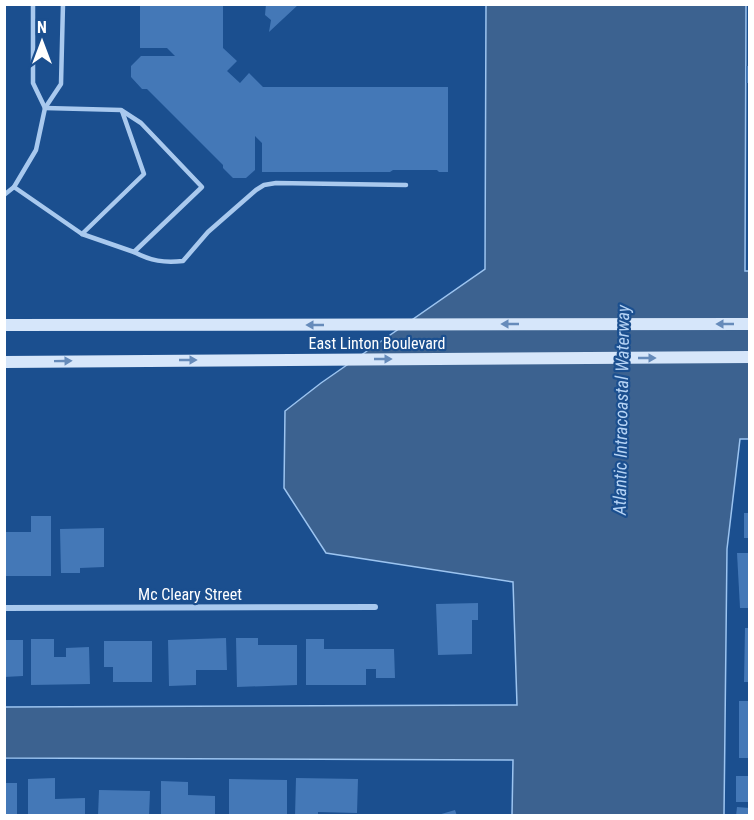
<svg xmlns="http://www.w3.org/2000/svg" width="754" height="820" font-family="'Roboto Condensed',sans-serif">
<style>
.water{fill:#3c6290;stroke:#9cc4f0;stroke-width:1.5}
.building{fill:#4478b7}
.lines{fill:none;stroke-linecap:round;stroke-linejoin:round}
.service{stroke:#a9c9ee;stroke-width:4.5}
.minor{stroke:#a9c9ee;stroke-width:6}
.secondary{stroke:#d6e6fa;stroke-width:12}
.oneway{fill:#668bba}
.labels{text-anchor:middle;dominant-baseline:central;stroke-width:4.5;stroke-linejoin:round;paint-order:stroke}
.street-label{font-size:16px;fill:#fff;stroke:#1b4f8f}
.water-label{font-size:18px;font-style:italic;fill:#b5d3f5;stroke:#1b4f8f}
</style>
<rect width="100%" height="100%" fill="#1b4f8f"/>
<polygon class="water" points="486,5 746,5 745,271 750,271 750,439 740,439 727,549 724,815 512,815 513,760 5,758 5,707 517,705 513,582 326,553 284,488 285,411 321,383 485,269"/>
<g class="building">
<polygon points="140,4 223,4 223,48 237,61 227,71 240,83 249,73 263,87 448,87 448,172 439,172 437,170 393,170 390,172 262,172 262,143 255,136 255,170 246,178 233,178 223,168 223,165 147,89 142,89 131,77 131,66 141,56 175,56 167,48 140,48"/>
<polygon points="266,4 299,4 269,32 271,20 265,15"/>
<rect x="746" y="66" width="4" height="17"/>
<rect x="744" y="513" width="6" height="25"/>
<polygon points="31,516 51,516 51,576 4,576 4,532 31,532"/>
<polygon points="104,528 104,567 80,568 80,573 61,573 60,529"/>
<polygon points="737,553 750,553 750,608 740,608"/>
<polygon points="478,603 478,620 472,620 472,654 438,655 436,604"/>
<polygon points="745,628 750,628 750,682 744,682"/>
<polygon points="226,638 227,670 196,670 196,685 169,686 168,640"/>
<polygon points="236,638 258,638 258,645 297,645 297,685 237,687"/>
<polygon points="31,639 54,639 54,657 66,657 66,648 89,647 90,684 31,685"/>
<polygon points="306,639 324,639 324,649 394,649 395,678 376,678 376,669 366,669 366,685 306,685"/>
<polygon points="4,640 23,640 23,676 4,677"/>
<polygon points="104,641 152,641 152,682 113,682 113,667 104,667"/>
<rect x="739" y="701" width="11" height="57"/>
<rect x="736" y="776" width="14" height="26"/>
<polygon points="55,778 55,799 85,798 85,816 28,816 28,779"/>
<polygon points="296,778 358,779 357,813 318,812 318,816 295,816"/>
<polygon points="229,779 287,780 287,816 229,816"/>
<polygon points="161,781 188,782 188,795 215,796 215,816 161,816"/>
<rect x="4" y="783" width="13" height="33"/>
<polygon points="99,790 150,791 149,816 98,816"/>
<polygon points="737,807 750,808 750,816 736,816"/>
<polygon points="455,810 457,816 438,816 438,815"/>
</g>
<g class="lines">
<g class="service">
<polyline points="33,4 33,83 45,108"/>
<polyline points="14,187 82,234 134,252 202,187 141,123 121,110 45,108"/>
<polyline points="4,195 14,187 36,150 45,108 61,84 63,4"/>
<polyline points="82,234 144,174 122,111"/>
<path d="M134,252C151,261 164,263 183,261L208,232L256,190L264,185L276,183L406,185"/>
</g>
<polyline class="minor" points="4,608 375,607"/>
<g class="secondary">
<polyline points="4,325 750,324"/>
<polyline points="4,362 750,357"/>
</g>
</g>
<defs><path id="oneway-solid" d="M-6-.8H1V-3.2L6.5 0L1 3.2V.8H-6Z" transform="scale(1.5)"/></defs>
<g class="oneway">
<use href="#oneway-solid" transform="translate(510 324) rotate(180)"/>
<use href="#oneway-solid" transform="translate(725 324) rotate(180)"/>
<use href="#oneway-solid" transform="translate(315 325) rotate(180)"/>
<use href="#oneway-solid" transform="translate(647 358)"/>
<use href="#oneway-solid" transform="translate(383 359)"/>
<use href="#oneway-solid" transform="translate(188 360)"/>
<use href="#oneway-solid" transform="translate(63 361) rotate(-1)"/>
</g>
<g class="labels">
<g class="street-label">
<text x="377" y="343">East Linton Boulevard</text>
<text x="190" y="594">Mc Cleary Street</text>
</g>
<g class="water-label">
<text transform="translate(621 410) rotate(-89)">Atlantic Intracoastal Waterway</text>
</g>
</g>
<rect width="754" height="820" fill="none" stroke="#ffffff" stroke-width="12"/>
<g transform="translate(42 42)" stroke="#1b4f8f" stroke-width="4.5" paint-order="stroke">
<path d="M0-4.5L10 22L0 15L-10 22Z" fill="#ffffff"/>
<text y="-9" font-size="16" font-weight="bold" text-anchor="middle" fill="#ffffff">N</text>
</g>
</svg>
